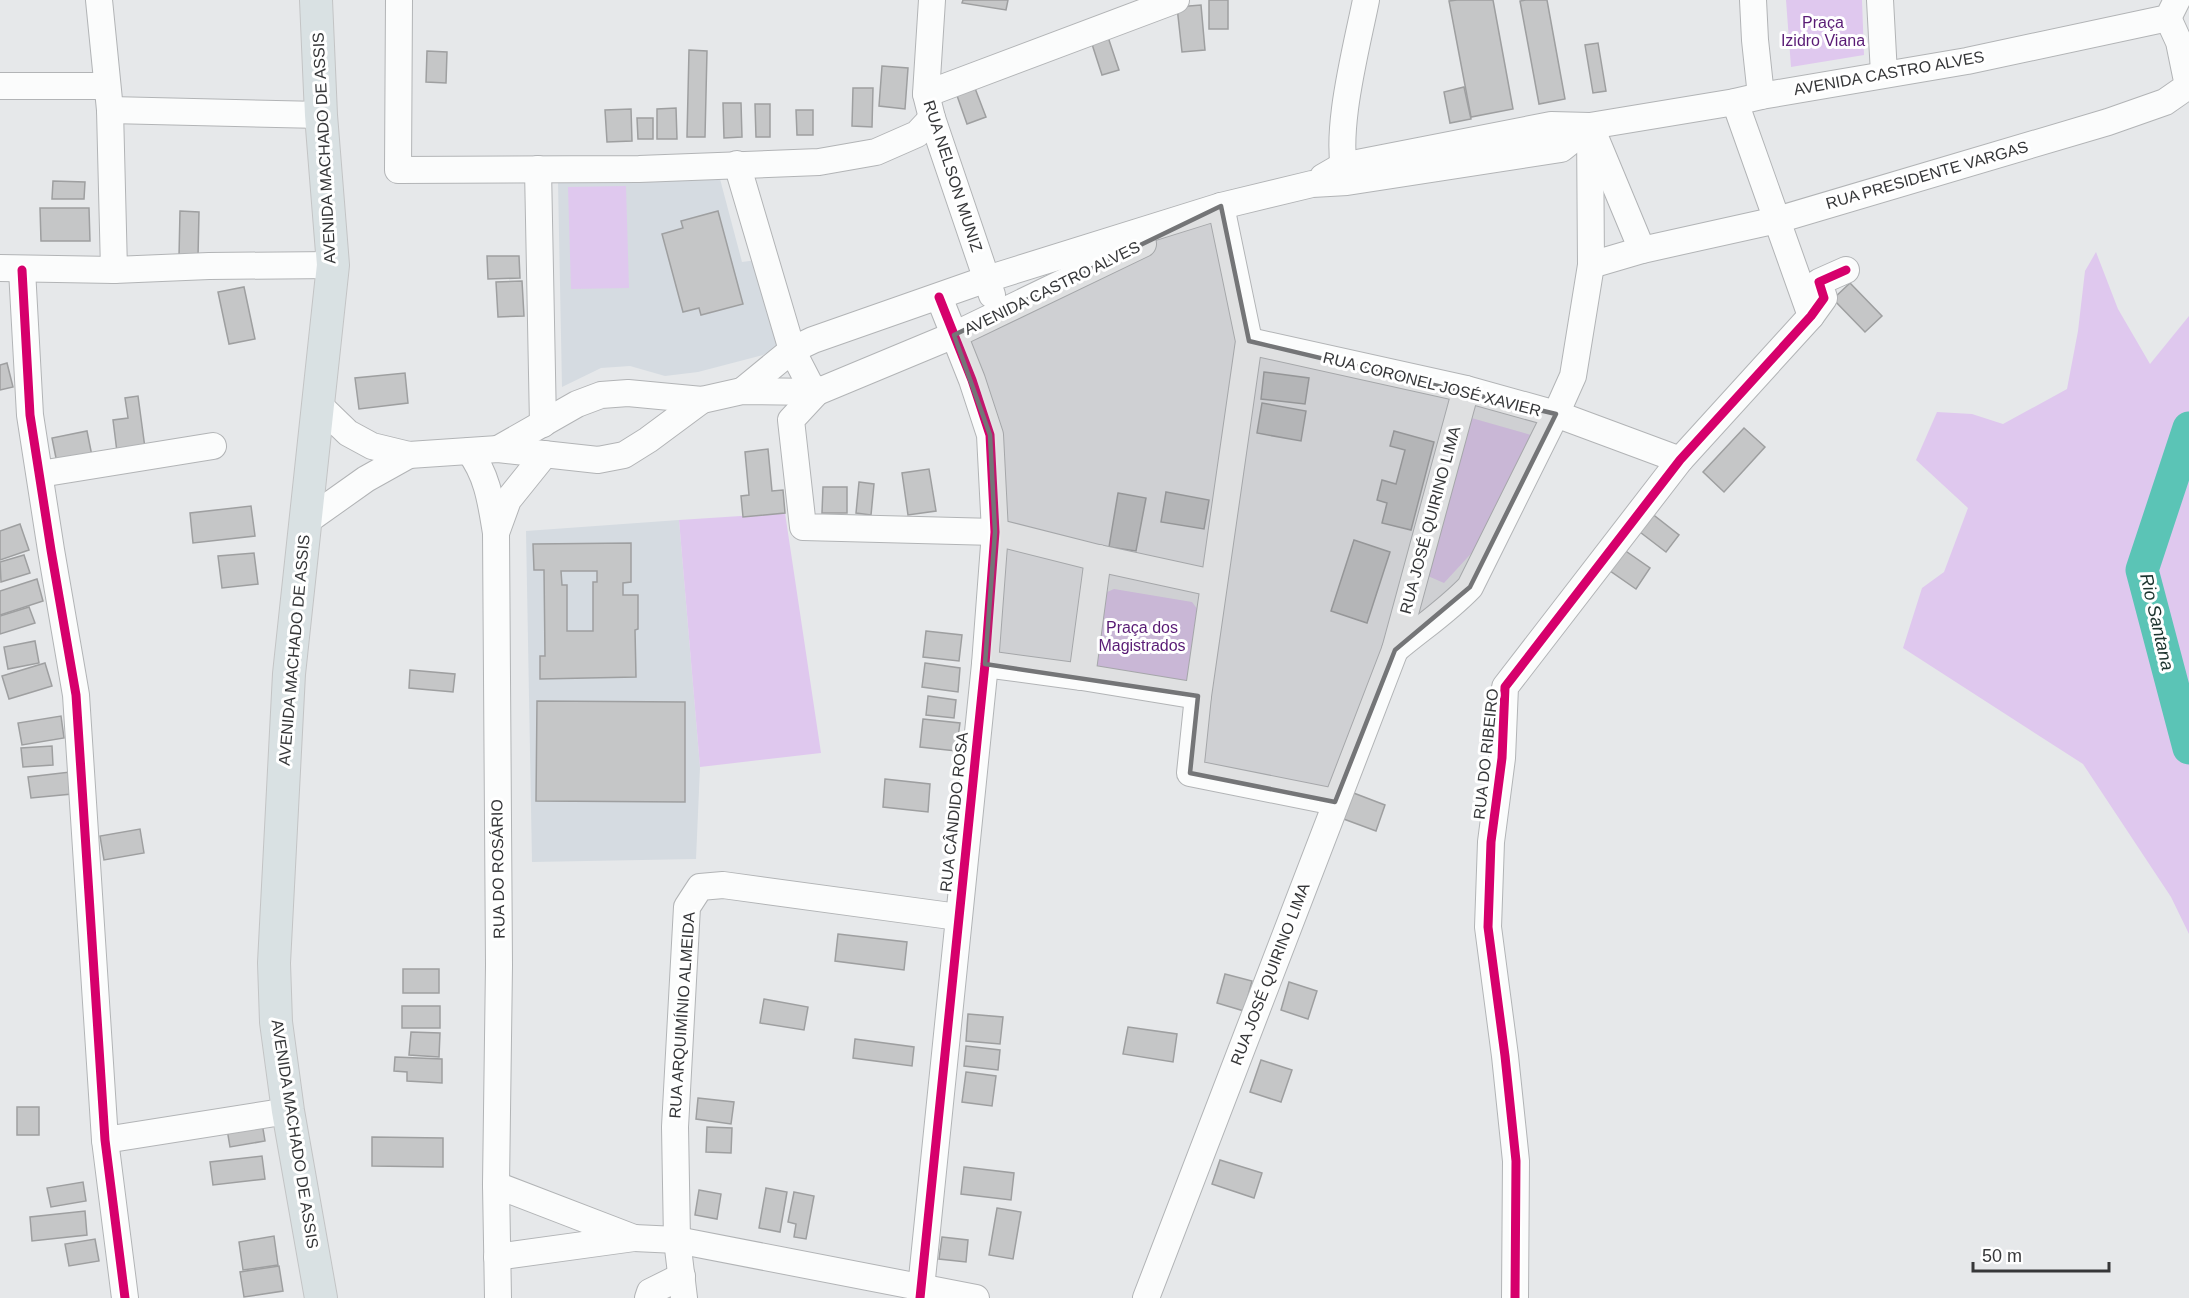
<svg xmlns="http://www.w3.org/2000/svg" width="2189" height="1298" font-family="Arial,sans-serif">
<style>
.built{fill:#d5dbe1}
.green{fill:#dfc8ee}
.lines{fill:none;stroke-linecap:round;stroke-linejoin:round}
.river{stroke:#5bc4b6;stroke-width:33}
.building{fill:#c5c6c7;stroke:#9e9fa0;stroke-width:1.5;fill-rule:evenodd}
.minor-casing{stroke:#b2b4b6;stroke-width:28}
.major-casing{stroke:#c3c4c5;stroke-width:34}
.minor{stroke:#fbfcfc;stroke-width:26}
.major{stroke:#d9e1e3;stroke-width:32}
.cycleway-casing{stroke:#fff;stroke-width:13}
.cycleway{stroke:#d6006c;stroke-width:9}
.marked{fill:#747577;fill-opacity:0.2;stroke:#747577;stroke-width:4.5;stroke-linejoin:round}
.labels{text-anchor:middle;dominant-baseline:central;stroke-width:6;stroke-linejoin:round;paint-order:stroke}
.park-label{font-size:16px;fill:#591b75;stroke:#fff}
.street-label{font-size:16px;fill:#363739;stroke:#fff}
.water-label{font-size:18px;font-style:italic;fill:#1c332e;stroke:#fff}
</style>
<rect width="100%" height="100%" fill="#e6e8ea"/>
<g class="built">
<polygon points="720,179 742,262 757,260 782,345 763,355 698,372 665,376 630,366 601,368 562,387 558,182"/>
<polygon points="679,520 700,767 696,859 532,862 526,531"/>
</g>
<g class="green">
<polygon points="1786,0 1862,0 1864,55 1791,67"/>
<polygon points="626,186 629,288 571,289 568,187"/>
<polygon points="2096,252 2118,309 2150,364 2189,316 2189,934 2171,897 2083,764 1903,648 1922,588 1944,572 1968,508 1916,460 1937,412 1972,414 2003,424 2067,389 2078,331 2085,271"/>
<polygon points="1468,417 1531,435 1512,479 1479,545 1444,583 1421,573"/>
<polygon points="785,513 821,753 700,767 679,520"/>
<polygon points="1114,589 1192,602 1198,610 1188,680 1176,682 1095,668 1105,593"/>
</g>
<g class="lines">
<polyline class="river" points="2189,428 2142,570 2189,748"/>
</g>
<g class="building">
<polygon points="963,0 1008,0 1006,10 962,3"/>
<rect x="1209" y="0" width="19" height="29"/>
<polygon points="1457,0 1493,0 1513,109 1471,117 1449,1"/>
<polygon points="1526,0 1547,0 1565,99 1539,104 1520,1"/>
<polygon points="1201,5 1205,50 1182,52 1177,7"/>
<polygon points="1107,34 1119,70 1102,75 1090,38"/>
<polygon points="1598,43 1606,91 1593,93 1585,45"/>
<polygon points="689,50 707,51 705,137 687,137"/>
<polygon points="427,51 447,52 446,83 426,82"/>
<polygon points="882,66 908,68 905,109 879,106"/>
<polygon points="973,83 986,117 967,124 955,90"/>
<polygon points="1464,87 1471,119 1450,123 1444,92"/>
<polygon points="853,88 873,88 872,127 852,126"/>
<polygon points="723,103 741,103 742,137 724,138"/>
<polygon points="755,104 770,104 770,137 756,137"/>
<polygon points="676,108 677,139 657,139 657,109"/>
<polygon points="631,109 632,141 607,142 605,110"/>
<polygon points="796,110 813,110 813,135 797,135"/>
<polygon points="637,118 653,118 653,139 638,139"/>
<polygon points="53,181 85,182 84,199 52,199"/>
<polygon points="40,208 89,208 90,241 41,241"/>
<polygon points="180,211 199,212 198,257 179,257"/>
<polygon points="718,211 743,304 701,315 699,308 683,312 662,234 683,228 681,221"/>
<polygon points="487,256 519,256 520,278 488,279"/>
<polygon points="522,281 524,316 498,317 496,282"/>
<polygon points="1850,283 1882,316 1865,332 1833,299"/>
<polygon points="244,287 255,339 229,344 218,292"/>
<polygon points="7,363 13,387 0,390 0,365"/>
<polygon points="1264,372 1309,378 1305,404 1261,399"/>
<polygon points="405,373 408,403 359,409 355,378"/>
<polygon points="138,396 145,448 117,452 113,420 128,418 125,398"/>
<polygon points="1262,403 1306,411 1301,441 1257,433"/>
<polygon points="1744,428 1765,447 1724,492 1703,472"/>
<polygon points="87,431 92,456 57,463 52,438"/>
<polygon points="1394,431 1434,442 1411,530 1382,523 1387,503 1377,500 1382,480 1396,484 1405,450 1390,446"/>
<polygon points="768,449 772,491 783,490 785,513 743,517 741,496 749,495 745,452"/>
<polygon points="929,469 936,511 908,515 902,473"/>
<polygon points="859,482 874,484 871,515 856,513"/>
<polygon points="823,487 847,487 847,513 822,513"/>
<polygon points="1166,492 1209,500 1204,529 1161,522"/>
<polygon points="1118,493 1146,498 1136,551 1109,547"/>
<polygon points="251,506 255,536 193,543 190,513"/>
<polygon points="1646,509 1679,535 1666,552 1632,526"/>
<polygon points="20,524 29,550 0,560 0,531"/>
<polygon points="1354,540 1390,552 1367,623 1331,611"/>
<path d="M631,543V582L623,583V595H638V629L635,630L636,677L540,679V656H545L544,570H534L533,544ZM561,571H597V582H593V631H567V585H562Z"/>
<polygon points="1617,545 1650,568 1636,589 1603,566"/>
<polygon points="254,553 258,584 222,588 218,556"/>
<polygon points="24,555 30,573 1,582 0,562"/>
<polygon points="37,579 43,601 0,615 0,591"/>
<polygon points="29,607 35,623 0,634 0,616"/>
<polygon points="926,631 962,635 959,661 923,657"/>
<polygon points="35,641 39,663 8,669 4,647"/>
<polygon points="45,663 52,686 9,699 2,676"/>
<polygon points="925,663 960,668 958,692 922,687"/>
<polygon points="410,670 455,674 453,692 409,688"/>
<polygon points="928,696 956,700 954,718 926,715"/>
<polygon points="537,701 685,702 685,802 536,801"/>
<polygon points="61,716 64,738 22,745 18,723"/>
<polygon points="923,719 960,723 956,751 920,747"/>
<polygon points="52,746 53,765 23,767 21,748"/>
<polygon points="70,772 72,794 31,798 28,777"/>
<polygon points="885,779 930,784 928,812 883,807"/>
<polygon points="1351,792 1385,805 1376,831 1341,818"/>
<polygon points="140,829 144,853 104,860 100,836"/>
<polygon points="838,934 907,942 904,970 835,961"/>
<rect x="403" y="969" width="36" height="24"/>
<polygon points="1225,974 1252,981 1244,1011 1217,1003"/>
<polygon points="1289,982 1317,991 1308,1019 1281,1010"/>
<polygon points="764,999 808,1007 804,1030 760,1023"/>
<rect x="402" y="1006" width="38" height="22"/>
<polygon points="968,1014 1003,1017 1000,1044 966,1041"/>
<polygon points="1128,1027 1177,1034 1173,1062 1123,1054"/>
<polygon points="411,1032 440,1033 439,1057 409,1055"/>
<polygon points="855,1039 914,1047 912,1066 853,1058"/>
<polygon points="966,1046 1000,1050 998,1070 964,1066"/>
<polygon points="395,1057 442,1059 442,1083 407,1081 407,1072 394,1071"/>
<polygon points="1261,1060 1292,1070 1281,1102 1250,1092"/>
<polygon points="966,1072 996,1076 992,1106 962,1102"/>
<polygon points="698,1098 734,1102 731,1124 696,1119"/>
<rect x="17" y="1107" width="22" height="28"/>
<polygon points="262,1123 265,1141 230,1147 227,1129"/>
<polygon points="707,1127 732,1128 731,1153 706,1152"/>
<polygon points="372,1137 443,1138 443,1167 372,1166"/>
<polygon points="262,1156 265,1179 213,1185 210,1162"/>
<polygon points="1220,1160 1262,1173 1254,1198 1212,1184"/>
<polygon points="964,1167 1014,1173 1011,1200 961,1194"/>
<polygon points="83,1182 86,1201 51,1207 47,1188"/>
<polygon points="766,1188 787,1192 780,1232 759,1228"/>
<polygon points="699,1190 721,1194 717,1219 695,1215"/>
<polygon points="794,1192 814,1196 806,1239 794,1237 796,1224 788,1222"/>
<polygon points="997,1208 1021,1212 1013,1259 989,1255"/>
<polygon points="85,1211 87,1235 32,1241 30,1217"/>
<polygon points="274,1236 278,1265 243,1270 239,1242"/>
<polygon points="942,1237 968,1240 966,1262 939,1259"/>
<polygon points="95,1239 99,1261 69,1266 65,1244"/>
<polygon points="279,1266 283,1291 244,1297 240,1272"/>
</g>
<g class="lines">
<defs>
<g id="minor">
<polyline points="99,0 110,110 114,270"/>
<polyline points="399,0 398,170 639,169 819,162 876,152 917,134 932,118"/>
<polyline points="932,0 926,94 932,118 992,295"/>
<polyline points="1753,0 1755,40 1761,96"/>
<polyline points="1880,0 1884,74"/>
<polyline points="0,86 107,86"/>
<polyline points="926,94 1176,0"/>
<polyline points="1735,102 1811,316"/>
<polyline points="110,110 321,115"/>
<polyline points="1595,137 1642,250"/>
<polyline points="737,164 792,350 809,383 817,392 791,420 803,527 995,532 1098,558 1213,583"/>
<polyline points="538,169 543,424"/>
<polyline points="1323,177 1342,166 1551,125 1590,126 1735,102 1761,96 1967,61 2168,18 2177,0"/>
<path d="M1347,180C1332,138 1357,46 1366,0"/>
<polyline points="1221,206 1249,341 1198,696 1190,773 1335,802"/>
<polyline points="1591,265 1642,250 1777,220 2108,122 2165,102 2188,86 2179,42 2168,18"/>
<polyline points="0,268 114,270 209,266 333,265"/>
<polyline points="22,270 30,415 51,550 76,695 105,1140 125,1298"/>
<polyline points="1249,341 1466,389 1556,414 1680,460"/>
<polyline points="742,391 792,350 813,340 987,279 1221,206 1312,184 1347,182 1561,149 1590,126"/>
<polyline points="317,403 348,433 372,446 409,455 498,449 598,460 624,455 648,440 702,400"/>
<polyline points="498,449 577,404 601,395 628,393 702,400 742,391 817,392 954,335 1143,244"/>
<path d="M469,451C488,476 491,503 496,533"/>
<polyline points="40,474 213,446"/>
<polyline points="304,523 366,479 409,455"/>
<path d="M1395,650C1421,628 1446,612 1470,587L1556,414L1573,376L1591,265L1590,126"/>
<polyline points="985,664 1082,677 1198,696"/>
<polyline points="1082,677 1098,558"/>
<polyline points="105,1140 288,1111"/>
<polyline points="496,1185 634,1238 497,1257"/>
<polyline points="634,1238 677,1240 976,1298"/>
<polyline points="498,1298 496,1185 499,965 496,533 508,500 545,454"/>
<polyline points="648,1298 650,1292 682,1276"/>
<polyline points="684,1298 677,1240 675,1127 687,907 700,887 723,885 958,917"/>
<polyline points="920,1298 985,664 995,532 990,435 972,380 939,297"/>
<polyline points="1146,1298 1395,650 1466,389"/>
<polyline points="1515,1298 1516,1161 1505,1056 1488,927 1491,842 1502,758 1505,687 1680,460 1811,316 1824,298 1819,282 1846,270"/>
</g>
<polyline id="major" points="316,0 321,115 333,265 289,674 274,963 276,1022 288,1111 321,1298"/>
</defs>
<use href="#minor" class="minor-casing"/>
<use href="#major" class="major-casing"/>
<use href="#minor" class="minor"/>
<use href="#major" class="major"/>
<defs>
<g id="cycleway">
<polyline points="22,270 30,415 51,550 76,695 105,1140 125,1298"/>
<polyline points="920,1298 985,664 995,532 990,435 972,380 939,297"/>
<polyline points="1515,1298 1516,1161 1505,1056 1488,927 1491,842 1502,758 1505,687 1680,460 1811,316 1824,298 1819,282 1846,270"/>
</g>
</defs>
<use href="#cycleway" class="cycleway-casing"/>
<use href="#cycleway" class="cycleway"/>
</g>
<path class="marked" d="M1221,206L1249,341L1556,414L1470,587L1395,650L1335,802L1190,773L1198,696L985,664L995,532L990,435L954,335Z"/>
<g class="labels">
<g class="park-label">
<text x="1823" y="22">Praça<tspan x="1823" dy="18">Izidro Viana</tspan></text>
<text x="1142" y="627">Praça dos<tspan x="1142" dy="18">Magistrados</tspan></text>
</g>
<g class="street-label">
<text transform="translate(1889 73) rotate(-10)">AVENIDA CASTRO ALVES</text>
<text transform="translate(324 148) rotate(-93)">AVENIDA MACHADO DE ASSIS</text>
<text transform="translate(1927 175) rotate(-16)">RUA PRESIDENTE VARGAS</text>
<text transform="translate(953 176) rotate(72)">RUA NELSON MUNIZ</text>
<text transform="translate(1052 288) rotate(-26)">AVENIDA CASTRO ALVES</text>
<text transform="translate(1432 384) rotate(14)">RUA CORONEL JOSÉ XAVIER</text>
<text transform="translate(1430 520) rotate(-75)">RUA JOSÉ QUIRINO LIMA</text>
<text transform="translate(294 650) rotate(-85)">AVENIDA MACHADO DE ASSIS</text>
<text transform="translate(1486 754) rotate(-84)">RUA DO RIBEIRO</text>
<text transform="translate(954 812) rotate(-84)">RUA CÂNDIDO ROSA</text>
<text transform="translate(498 869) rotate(-91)">RUA DO ROSÁRIO</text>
<text transform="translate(1270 974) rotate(-69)">RUA JOSÉ QUIRINO LIMA</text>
<text transform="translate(682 1015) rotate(-86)">RUA ARQUIMÍNIO ALMEIDA</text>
<text transform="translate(295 1134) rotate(81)">AVENIDA MACHADO DE ASSIS</text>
</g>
<g class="water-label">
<text transform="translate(2157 622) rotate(77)">Rio Santana</text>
</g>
</g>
<path d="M1973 1262v9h136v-9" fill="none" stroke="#363739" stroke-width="3"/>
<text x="1982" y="1262" font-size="18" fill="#363739" stroke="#ffffff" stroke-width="4.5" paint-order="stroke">50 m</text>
</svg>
